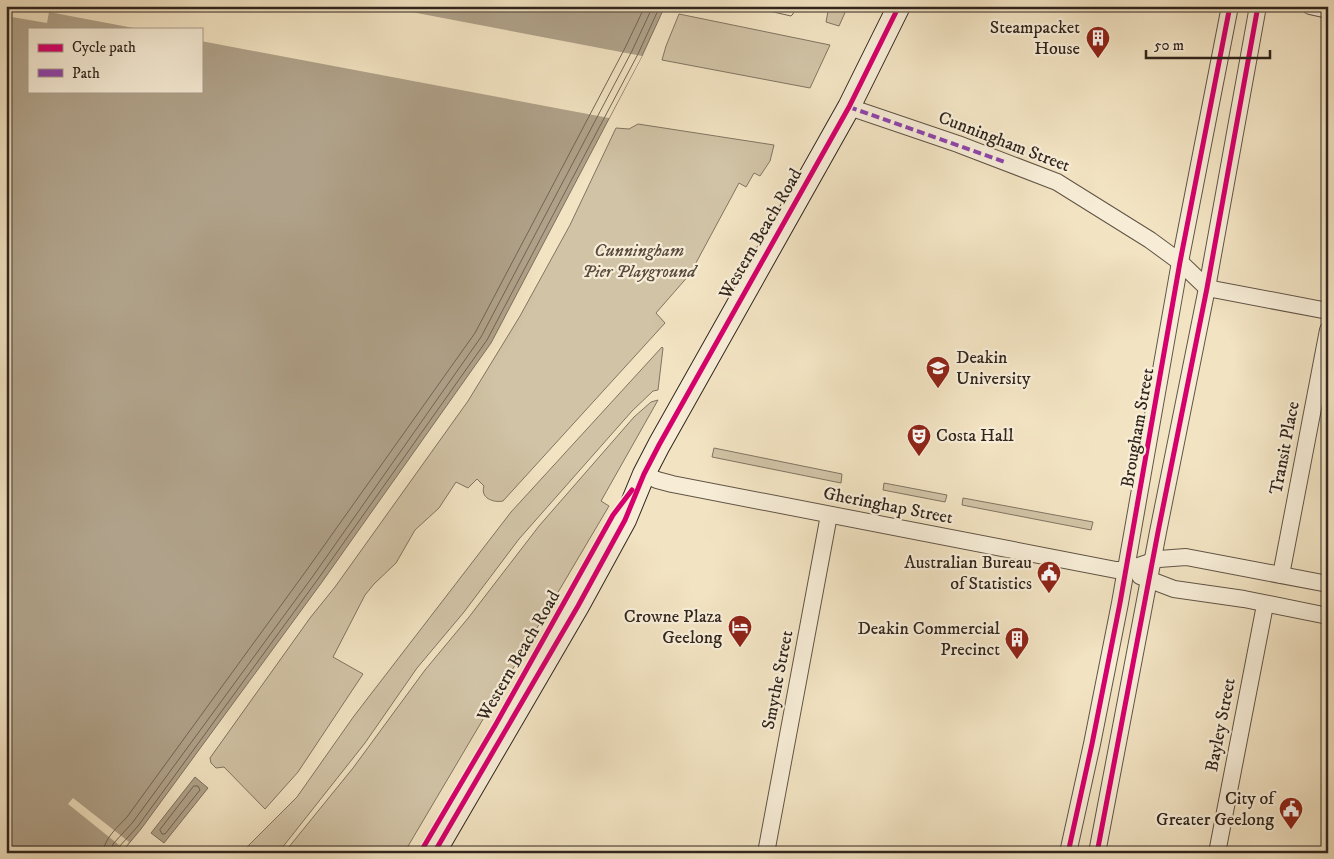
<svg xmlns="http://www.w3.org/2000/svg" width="1334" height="859" font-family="'IM FELL DW Pica',serif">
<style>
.green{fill:#d1c3a6;stroke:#817462}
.water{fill:#b0a28a;stroke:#7d705e;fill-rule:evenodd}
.pier{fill:#f2e3c2}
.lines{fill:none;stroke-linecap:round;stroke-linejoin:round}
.shore{stroke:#706454;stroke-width:1}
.street-casing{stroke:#615446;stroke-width:18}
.secondary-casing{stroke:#31251d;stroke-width:24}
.street{stroke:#f7edd7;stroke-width:16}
.secondary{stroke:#f7edd7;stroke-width:22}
.quiet{stroke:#8e44ad;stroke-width:4;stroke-dasharray:8 4;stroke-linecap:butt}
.cycleway-casing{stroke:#f7edd7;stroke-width:8}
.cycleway{stroke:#d6006c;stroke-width:5}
.labels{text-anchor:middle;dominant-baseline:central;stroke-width:4.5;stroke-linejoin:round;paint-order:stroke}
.poi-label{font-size:18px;fill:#31251d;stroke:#f7edd7;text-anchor:end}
.street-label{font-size:18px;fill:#31251d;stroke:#f7edd7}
.park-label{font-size:18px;font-style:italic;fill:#594c3f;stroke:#f7edd7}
</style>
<rect width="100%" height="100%" fill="#f2e3c2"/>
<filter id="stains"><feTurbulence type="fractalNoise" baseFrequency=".004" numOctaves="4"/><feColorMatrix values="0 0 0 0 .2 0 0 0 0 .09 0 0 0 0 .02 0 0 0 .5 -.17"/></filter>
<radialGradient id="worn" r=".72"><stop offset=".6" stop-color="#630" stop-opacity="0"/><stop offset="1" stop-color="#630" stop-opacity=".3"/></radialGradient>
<g class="green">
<polygon points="829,6 848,6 839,26 826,22"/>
<polygon points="679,14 830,45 810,88 662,60 666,46"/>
<path d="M638,124L774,145L770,161L760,176L754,173L746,187L739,183L690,274L656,313L665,323L503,501C493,503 480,498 484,486L477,479L468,488L456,482L439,508L415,530L396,563L374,584L365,595L333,657L363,674L298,772L265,809L224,767L216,768L211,763L210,758L310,618L335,587L468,401L520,316L570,225L616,128L629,129Z"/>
<polygon points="662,347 663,348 658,390 653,391 632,411 519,539 464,612 417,668 365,743 278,853 241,853 297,797 354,716 511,512"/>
<polygon points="658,400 601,501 609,506 404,853 284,853 353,768 425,670 469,617 539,526 634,417 651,402"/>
<polygon points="714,448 842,474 841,483 712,457"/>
<polygon points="884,483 947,495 945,502 883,490"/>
<polygon points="963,498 1093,522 1091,530 962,505"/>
</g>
<g class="water">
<path d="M6,6H665L642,56L491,343L322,582L141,829L121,853H6ZM29,29H201V91H29Z"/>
<polygon points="195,777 208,788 164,843 151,833"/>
</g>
<g class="pier">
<polygon points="6,6 380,6 642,56 609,118 201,41 201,29 139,29 49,12 47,23 6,16"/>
<polygon points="723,6 800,6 797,22"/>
<polygon points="73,798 129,842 124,849 68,804"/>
</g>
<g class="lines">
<g class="shore">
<polyline points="747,6 791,16 793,14 795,6"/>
<polygon points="194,786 198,786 200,790 165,834 162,834 160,830"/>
<path d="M103,853C104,838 118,827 127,817L306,571L475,333L625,48L645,6"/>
<polyline points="111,853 113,844 133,822 313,576 481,337 632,51 653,6"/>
<polyline points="117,853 118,848 138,826 318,579 487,340 638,54 660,6"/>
</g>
<defs>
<g id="street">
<polyline points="1310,6 1328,10"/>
<polyline points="849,107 958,144 1057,182 1150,240 1180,262 1207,288 1328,311"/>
<polyline points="644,474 657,480 672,484 1116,570 1126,570 1159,559 1186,557 1328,584"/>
<polyline points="1281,575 1328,330"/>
<polyline points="1140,576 1174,589 1244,599 1328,616"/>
<polyline points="766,853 829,515"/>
<polyline points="1068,853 1092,744 1120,603 1180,262 1230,6"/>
<polyline points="1097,853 1158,532 1207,288 1258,6"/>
<polyline points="1217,853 1265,605"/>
</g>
<polyline id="secondary" points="434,853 578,606 625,520 644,474 659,445 849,107 899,6"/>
</defs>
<use href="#street" class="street-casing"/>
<use href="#secondary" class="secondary-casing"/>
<use href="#street" class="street"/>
<use href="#secondary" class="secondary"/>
<polyline class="quiet" points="849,107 1005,162"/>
<defs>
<g id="cycleway">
<polyline points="420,853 496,724 613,515 632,490"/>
<polyline points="434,853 578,606 625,520 644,474 659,445 849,107 899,6"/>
<polyline points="1068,853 1092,744 1120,603 1180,262 1230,6"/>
<polyline points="1097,853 1158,532 1207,288 1258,6"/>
</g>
</defs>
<use href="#cycleway" class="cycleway-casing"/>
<use href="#cycleway" class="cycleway"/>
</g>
<defs>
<symbol id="building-pin" viewBox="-11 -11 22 30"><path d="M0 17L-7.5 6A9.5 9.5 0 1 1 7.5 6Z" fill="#8f2418" stroke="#f7edd7"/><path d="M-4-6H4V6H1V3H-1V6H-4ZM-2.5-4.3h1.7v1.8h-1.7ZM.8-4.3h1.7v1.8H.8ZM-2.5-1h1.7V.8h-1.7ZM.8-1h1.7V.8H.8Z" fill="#fff"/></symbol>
<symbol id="university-pin" viewBox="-11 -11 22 30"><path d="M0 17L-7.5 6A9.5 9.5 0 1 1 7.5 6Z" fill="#8f2418" stroke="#f7edd7"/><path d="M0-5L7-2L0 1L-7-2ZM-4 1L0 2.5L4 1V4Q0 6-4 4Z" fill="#fff"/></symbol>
<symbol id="theatre-pin" viewBox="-11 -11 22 30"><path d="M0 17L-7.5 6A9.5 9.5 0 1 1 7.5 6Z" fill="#8f2418" stroke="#f7edd7"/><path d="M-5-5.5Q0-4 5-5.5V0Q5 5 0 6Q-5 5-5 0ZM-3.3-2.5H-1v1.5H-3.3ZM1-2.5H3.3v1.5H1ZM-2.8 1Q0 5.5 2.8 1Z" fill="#fff"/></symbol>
<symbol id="civic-pin" viewBox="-11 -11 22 30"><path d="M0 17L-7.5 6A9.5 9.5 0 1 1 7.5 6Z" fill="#8f2418" stroke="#f7edd7"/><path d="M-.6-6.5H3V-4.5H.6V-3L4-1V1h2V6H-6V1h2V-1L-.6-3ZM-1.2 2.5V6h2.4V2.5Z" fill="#fff"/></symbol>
<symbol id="hotel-pin" viewBox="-11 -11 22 30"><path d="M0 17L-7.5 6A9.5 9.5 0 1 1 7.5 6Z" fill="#8f2418" stroke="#f7edd7"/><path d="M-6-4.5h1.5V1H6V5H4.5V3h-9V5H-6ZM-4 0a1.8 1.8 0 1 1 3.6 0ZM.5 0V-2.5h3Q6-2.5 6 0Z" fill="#fff"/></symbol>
</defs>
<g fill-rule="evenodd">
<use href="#building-pin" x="1084" y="24" width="28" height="38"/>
<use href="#university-pin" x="924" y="354" width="28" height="38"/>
<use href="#theatre-pin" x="905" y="422" width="28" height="38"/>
<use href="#civic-pin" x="1035" y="559" width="28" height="38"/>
<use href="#hotel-pin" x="726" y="613" width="28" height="38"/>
<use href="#building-pin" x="1003" y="625" width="28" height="38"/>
<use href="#civic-pin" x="1277" y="795" width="28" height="38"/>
</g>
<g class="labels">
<g class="poi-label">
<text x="1080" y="28">Steampacket<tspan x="1080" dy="21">House</tspan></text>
<text x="956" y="358" text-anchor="start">Deakin<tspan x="956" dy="21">University</tspan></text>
<text x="936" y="436" text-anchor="start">Costa Hall</text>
<text x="1032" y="563">Australian Bureau<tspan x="1032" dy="21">of Statistics</tspan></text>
<text x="722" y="617">Crowne Plaza<tspan x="722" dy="21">Geelong</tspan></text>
<text x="1000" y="629">Deakin Commercial<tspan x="1000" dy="21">Precinct</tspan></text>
<text x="1274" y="799">City of<tspan x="1274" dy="21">Greater Geelong</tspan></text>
</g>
<g class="street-label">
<text transform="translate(1004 142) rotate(21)">Cunningham Street</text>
<text transform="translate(761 234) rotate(-60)">Western Beach Road</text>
<text transform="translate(1138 428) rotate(-80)">Brougham Street</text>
<text transform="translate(1285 448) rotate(-79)">Transit Place</text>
<text transform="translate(888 506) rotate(11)">Gheringhap Street</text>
<text transform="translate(519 656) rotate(-60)">Western Beach Road</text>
<text transform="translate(778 680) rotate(-79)">Smythe Street</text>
<text transform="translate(1221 725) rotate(-79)">Bayley Street</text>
</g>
<g class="park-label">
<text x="639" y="251">Cunningham<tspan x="639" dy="21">Pier Playground</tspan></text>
</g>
</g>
<rect width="1334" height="859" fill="none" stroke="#f2e3c2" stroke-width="25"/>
<rect x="8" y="8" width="1319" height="844" fill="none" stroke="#31251d" stroke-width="2.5"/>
<rect x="12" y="12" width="1309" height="834" fill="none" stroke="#31251d"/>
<rect x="28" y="28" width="175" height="65" fill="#f7edd7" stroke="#a89d8d"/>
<rect x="38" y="44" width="25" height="8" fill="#d6006c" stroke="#a89d8d"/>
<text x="72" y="52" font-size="15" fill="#31251d">Cycle path</text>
<rect x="38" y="69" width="25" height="8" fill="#8e44ad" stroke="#a89d8d"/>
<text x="72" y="78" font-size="15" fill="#31251d">Path</text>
<path d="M1146 50v8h124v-8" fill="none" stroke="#31251d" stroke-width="2.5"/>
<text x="1154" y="50" font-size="15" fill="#31251d" stroke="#f7edd7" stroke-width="4" paint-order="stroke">50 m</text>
<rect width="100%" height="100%" filter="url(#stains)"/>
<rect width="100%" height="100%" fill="url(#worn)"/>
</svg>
